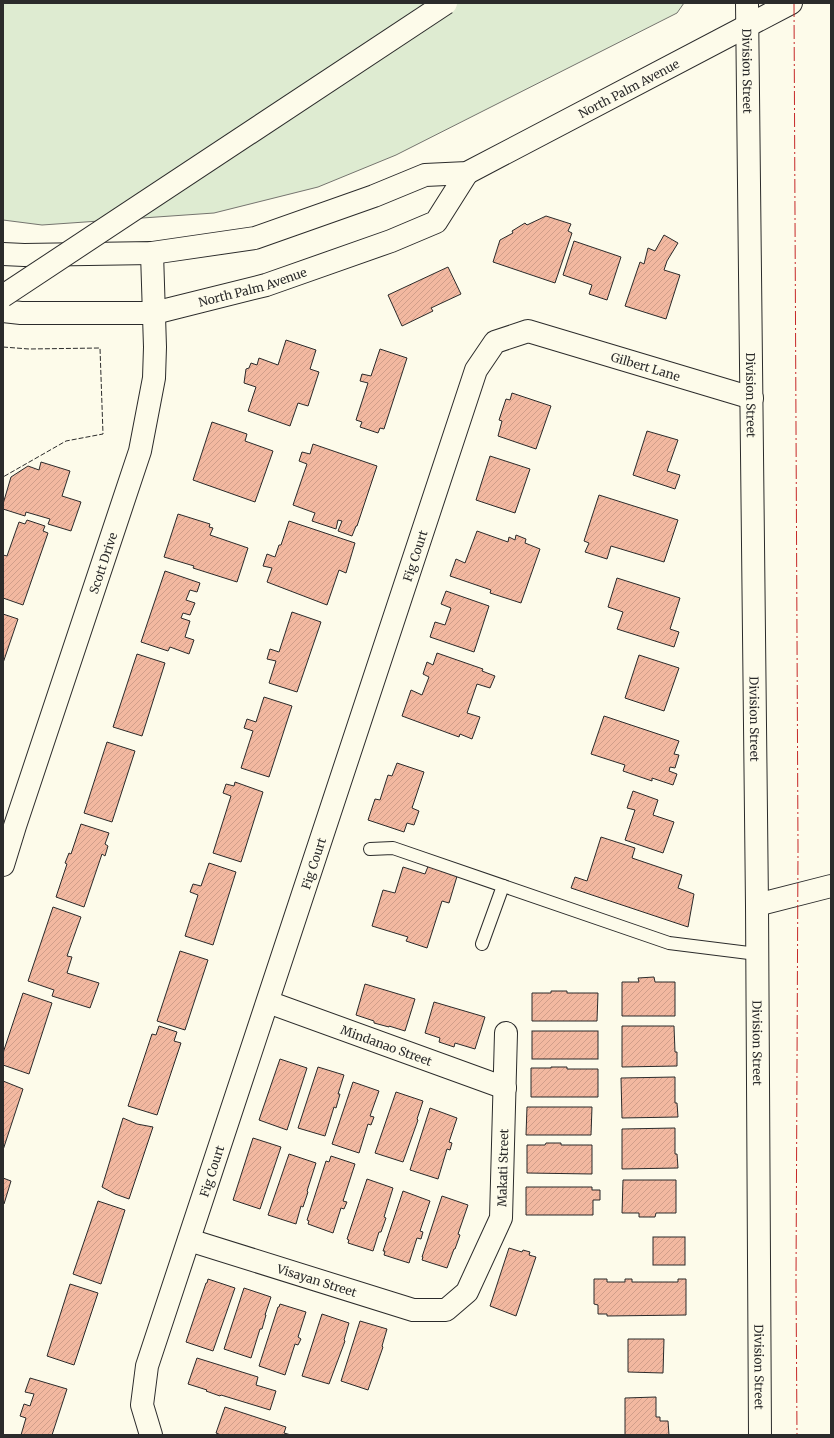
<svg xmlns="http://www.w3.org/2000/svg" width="834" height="1438" font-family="Merriweather,serif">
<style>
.green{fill:#deebd1;stroke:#74746e}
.building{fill:url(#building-hatch);stroke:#2b2b2b}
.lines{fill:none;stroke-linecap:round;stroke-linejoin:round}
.lane-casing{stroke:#2b2b2b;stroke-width:14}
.street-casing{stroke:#2b2b2b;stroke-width:24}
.secondary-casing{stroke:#2b2b2b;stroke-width:24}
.lane{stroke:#fdfbea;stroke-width:12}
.street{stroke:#fdfbea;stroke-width:22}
.secondary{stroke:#fdfbea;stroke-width:22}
.highway-bridge-casing{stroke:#2b2b2b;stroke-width:24;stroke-linecap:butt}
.highway-bridge{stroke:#fdfbea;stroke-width:22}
.fence{stroke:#2b2b2b;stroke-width:1;stroke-dasharray:5 2;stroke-linecap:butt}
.power{stroke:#c62828;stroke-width:1;stroke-dasharray:14 3 2 3;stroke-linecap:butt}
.labels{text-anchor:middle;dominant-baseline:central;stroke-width:3;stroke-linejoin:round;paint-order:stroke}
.street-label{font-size:12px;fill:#2b2b2b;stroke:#fdfbea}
</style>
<defs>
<pattern id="building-hatch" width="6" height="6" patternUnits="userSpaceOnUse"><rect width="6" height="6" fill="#f2b8a0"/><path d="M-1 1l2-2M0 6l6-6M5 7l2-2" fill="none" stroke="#d09e8a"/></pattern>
</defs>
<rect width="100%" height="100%" fill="#fdfbea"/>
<polygon class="green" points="3,3 684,3 677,13 396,155 318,187 214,213 42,225 3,220"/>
<g class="building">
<polygon points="546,216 571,224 568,231 572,233 555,283 493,262 500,240 513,233 512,231 525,223 527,225"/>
<polygon points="664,235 678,243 667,261 664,270 680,275 666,319 625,306 640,262 644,264 648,248 655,251"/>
<polygon points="574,241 621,257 607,300 589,294 592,285 563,275"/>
<polygon points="448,267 461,294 431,308 433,311 402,326 388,295"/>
<polygon points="286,340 316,350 310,369 319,372 308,406 298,403 290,426 248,411 256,387 244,383 246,369 249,368 251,363 257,365 259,358 278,365"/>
<polygon points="380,349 407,358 384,429 380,428 378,433 360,427 362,422 356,420 368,383 360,381 362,374 371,376"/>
<polygon points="512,393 551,406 536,449 498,436 502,421 499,420 506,399 510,400"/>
<polygon points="212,422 247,434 245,441 273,451 255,502 193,480"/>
<polygon points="647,431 678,440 667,471 680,475 675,489 633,475"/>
<polygon points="313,444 377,466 357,526 356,526 352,536 338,531 342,521 338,520 336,529 312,521 315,513 293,505 307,464 299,461 302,452 310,454"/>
<polygon points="490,456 530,469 515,513 476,500"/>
<polygon points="41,462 70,471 62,496 81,502 71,531 48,524 50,519 26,512 25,516 3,509 3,504 11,477 28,466 39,470"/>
<polygon points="599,495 678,520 664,562 611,546 607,559 585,552 589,543 584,541"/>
<polygon points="178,514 210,524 209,527 213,528 210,535 248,548 237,582 193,568 194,566 164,557"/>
<polygon points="27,520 45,526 43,531 48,533 23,605 3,598 3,555 7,556 19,522 25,524"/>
<polygon points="289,521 355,543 346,573 339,570 327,605 267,582 272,568 263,566 267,554 275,557 279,545 281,545"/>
<polygon points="477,531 508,542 509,537 515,540 516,535 526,539 525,543 540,549 521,603 490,593 491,590 450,576 456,559 465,563"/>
<polygon points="165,571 200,583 197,592 190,590 186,600 195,603 190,615 183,613 181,618 190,621 185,637 194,640 189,654 170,647 168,651 141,642"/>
<polygon points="617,578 680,598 670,629 679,632 674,647 617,629 623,612 608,607"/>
<polygon points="446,591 489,606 474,652 430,637 435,622 445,625 451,608 441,604"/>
<polygon points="292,612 321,622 297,692 269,683 276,661 267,659 270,649 279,652"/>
<polygon points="3,614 18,619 3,663"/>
<polygon points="437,653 483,669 482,671 495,676 490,688 477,684 467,713 480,717 472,739 460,734 459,737 402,716 411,690 422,695 429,677 423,674 427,662 433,665"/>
<polygon points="137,654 165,663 142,736 113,727"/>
<polygon points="639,655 679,668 664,711 625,698"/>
<polygon points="264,697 292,706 269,777 241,768 253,731 244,728 247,719 256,722"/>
<polygon points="604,716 679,741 674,754 679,755 675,768 670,767 669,771 677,774 673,785 652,778 652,781 623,771 625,765 591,754"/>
<polygon points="107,742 135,751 112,822 84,813"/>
<polygon points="397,763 424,772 412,808 419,811 414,825 407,823 404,832 368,820 375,799 380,800 388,775 392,776"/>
<polygon points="235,782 263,792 241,862 213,853 231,796 223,793 226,784 234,786"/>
<polygon points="633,791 658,800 653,815 674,822 663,853 625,840 635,810 627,808"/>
<polygon points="81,824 109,833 105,844 108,846 105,856 102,854 84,907 56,897 67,864 65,863 69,853 71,854"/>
<polygon points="601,837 635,848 632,858 682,875 678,888 694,894 688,927 571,888 575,877 587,881"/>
<polygon points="209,863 236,872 213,945 185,936 198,895 190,892 193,884 201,886"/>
<polygon points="429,864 458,873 449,903 442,901 427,948 406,941 408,937 372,926 383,890 395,893 403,867 425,874"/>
<polygon points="53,907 81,917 67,956 72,957 67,973 99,983 90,1008 52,996 54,990 28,981"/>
<polygon points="180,951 208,960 185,1030 157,1021"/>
<polygon points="654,977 655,982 675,982 675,1016 622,1016 622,982 639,982 638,978"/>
<polygon points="365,984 415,999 405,1031 389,1026 389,1027 374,1023 374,1021 356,1015"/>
<polygon points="551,991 567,991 567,993 598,993 597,1021 532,1021 532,993 551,993"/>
<polygon points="23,993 52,1003 29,1074 3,1065 3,1053"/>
<polygon points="434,1002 485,1017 475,1049 455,1043 454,1047 439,1042 440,1038 425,1033"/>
<polygon points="159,1026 177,1032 174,1041 181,1043 157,1115 128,1106 152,1034 156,1035"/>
<polygon points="622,1026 674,1026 675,1052 677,1052 677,1066 622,1067"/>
<rect x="532" y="1031" width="66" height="28"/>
<polygon points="280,1059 307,1068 287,1130 259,1120"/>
<polygon points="318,1067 344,1075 338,1094 340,1094 336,1108 334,1107 325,1136 298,1128"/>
<polygon points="551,1067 567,1067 567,1069 598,1069 598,1097 531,1097 531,1068 551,1068"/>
<polygon points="675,1077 675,1103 677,1103 678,1117 622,1118 621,1078"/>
<polygon points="3,1081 23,1089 3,1150"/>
<polygon points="353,1082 379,1091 370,1116 374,1117 371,1125 368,1124 359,1153 332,1144"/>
<polygon points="396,1092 423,1101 417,1119 418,1120 403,1162 375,1153"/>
<polygon points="527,1107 592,1107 591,1135 526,1135"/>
<polygon points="430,1108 457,1118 449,1142 452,1143 450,1150 447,1149 438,1179 410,1170"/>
<polygon points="123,1118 137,1124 153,1127 129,1199 115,1194 102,1187"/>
<polygon points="675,1128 675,1154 677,1154 678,1168 622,1169 622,1129"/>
<polygon points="253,1138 281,1147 260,1209 233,1200"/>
<polygon points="546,1143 561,1143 561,1145 592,1145 592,1174 527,1173 527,1145 545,1145"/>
<polygon points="289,1154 316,1163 307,1191 308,1192 303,1207 301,1206 296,1224 268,1215"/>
<polygon points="331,1156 355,1164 343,1201 347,1202 344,1209 341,1208 333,1233 308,1224 309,1221 307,1220 326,1161 329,1162"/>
<polygon points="3,1178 11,1181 4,1204 3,1204"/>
<polygon points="367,1179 393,1188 384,1217 386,1218 381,1232 379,1232 373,1251 348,1243 349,1240 347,1239"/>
<polygon points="623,1180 676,1180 676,1213 656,1213 655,1217 639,1217 639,1213 622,1213"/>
<polygon points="526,1187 592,1187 592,1190 600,1190 600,1200 593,1200 593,1215 526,1215"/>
<polygon points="403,1191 430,1201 420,1231 423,1232 421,1239 417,1238 409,1263 384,1255 385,1251 383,1251"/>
<polygon points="442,1196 468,1205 458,1234 460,1235 455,1249 454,1249 447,1268 422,1260 423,1257 422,1257"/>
<polygon points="98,1201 125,1210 101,1284 73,1274"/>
<rect x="653" y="1237" width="32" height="28"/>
<polygon points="509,1248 522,1252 523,1250 530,1252 529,1255 536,1257 516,1316 490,1306"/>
<polygon points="208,1279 235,1288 213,1351 186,1342 206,1283 207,1283"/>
<polygon points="594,1279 607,1279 607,1282 625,1282 625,1279 632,1279 632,1282 678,1282 678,1279 686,1279 686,1315 607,1316 607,1314 598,1314 598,1305 594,1304"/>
<polygon points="70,1284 98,1293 74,1365 47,1356"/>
<polygon points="244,1288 271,1297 265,1315 266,1315 262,1329 260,1329 251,1358 224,1349"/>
<polygon points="280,1304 306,1312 298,1337 301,1339 298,1345 295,1344 285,1375 259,1366 278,1307 279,1307"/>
<polygon points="322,1314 349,1323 344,1340 345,1341 329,1384 302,1376"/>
<polygon points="360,1321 387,1329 382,1346 383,1347 368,1390 341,1381"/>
<polygon points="628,1339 664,1339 663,1373 628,1372"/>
<polygon points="197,1358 258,1377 256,1385 276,1391 270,1410 221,1395 220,1396 206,1391 207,1390 188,1384"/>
<polygon points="30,1378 67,1389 52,1435 21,1435 26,1418 20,1416 24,1404 30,1406 34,1394 25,1392"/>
<polygon points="656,1397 656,1417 660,1417 660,1421 668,1421 669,1435 625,1435 625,1398"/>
<polygon points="225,1407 286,1427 284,1433 291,1435 221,1435 216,1433"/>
</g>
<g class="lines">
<defs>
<g id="lane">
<polyline points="370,849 393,848 669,943 757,954"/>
<polyline points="482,944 503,886"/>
</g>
<g id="street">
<path id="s1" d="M3,865L15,826L140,451L154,378L155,347L152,253"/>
<polyline points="757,905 831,886"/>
<path id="s2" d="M268,1002L505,1088"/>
<path id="s3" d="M189,1240L413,1310H446L467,1292L501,1218L506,1033"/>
<path id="s4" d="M151,1435L142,1405L147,1366L476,370L495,342L528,331L752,398"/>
</g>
<g id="secondary">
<path id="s5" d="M747,3L757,905L760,1435"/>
<path id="s6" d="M3,254L24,255L152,253L255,238L374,196L425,175L467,173L791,3"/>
<path id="s7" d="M3,311L21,313H154L266,285L391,241L436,222L467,173"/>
</g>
</defs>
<use href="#lane" class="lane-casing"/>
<use href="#street" class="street-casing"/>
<use href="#secondary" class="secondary-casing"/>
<use href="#lane" class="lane"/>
<use href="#street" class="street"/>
<use href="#secondary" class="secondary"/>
<defs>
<polyline id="highway-bridge" points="3,296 446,3"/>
</defs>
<use href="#highway-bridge" class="highway-bridge-casing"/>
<use href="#highway-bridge" class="highway-bridge"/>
<polyline class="fence" points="3,347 29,349 100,348 103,434 66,441 3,477"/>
<polyline class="power" points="794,3 798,848 796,1282 797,1435"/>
</g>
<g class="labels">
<g class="street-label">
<text stroke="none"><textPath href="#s5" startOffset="68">Division Street</textPath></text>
<text stroke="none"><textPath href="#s6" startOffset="659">North Palm Avenue</textPath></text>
<text stroke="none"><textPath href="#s7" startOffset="253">North Palm Avenue</textPath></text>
<text stroke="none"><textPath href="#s4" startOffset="1311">Gilbert Lane</textPath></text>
<text stroke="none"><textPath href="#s5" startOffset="392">Division Street</textPath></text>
<text stroke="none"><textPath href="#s4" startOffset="924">Fig Court</textPath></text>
<text stroke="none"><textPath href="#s1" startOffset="318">Scott Drive</textPath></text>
<text stroke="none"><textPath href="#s5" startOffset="716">Division Street</textPath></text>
<text stroke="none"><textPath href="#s4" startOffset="600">Fig Court</textPath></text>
<text stroke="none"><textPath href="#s5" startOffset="1040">Division Street</textPath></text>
<text stroke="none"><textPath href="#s2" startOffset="126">Mindanao Street</textPath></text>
<text stroke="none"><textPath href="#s3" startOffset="427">Makati Street</textPath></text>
<text stroke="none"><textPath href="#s4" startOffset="276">Fig Court</textPath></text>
<text stroke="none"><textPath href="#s3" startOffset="134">Visayan Street</textPath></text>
<text stroke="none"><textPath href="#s5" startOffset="1364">Division Street</textPath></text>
</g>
</g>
<rect width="834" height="1438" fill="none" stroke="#2b2b2b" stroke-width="8"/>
</svg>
